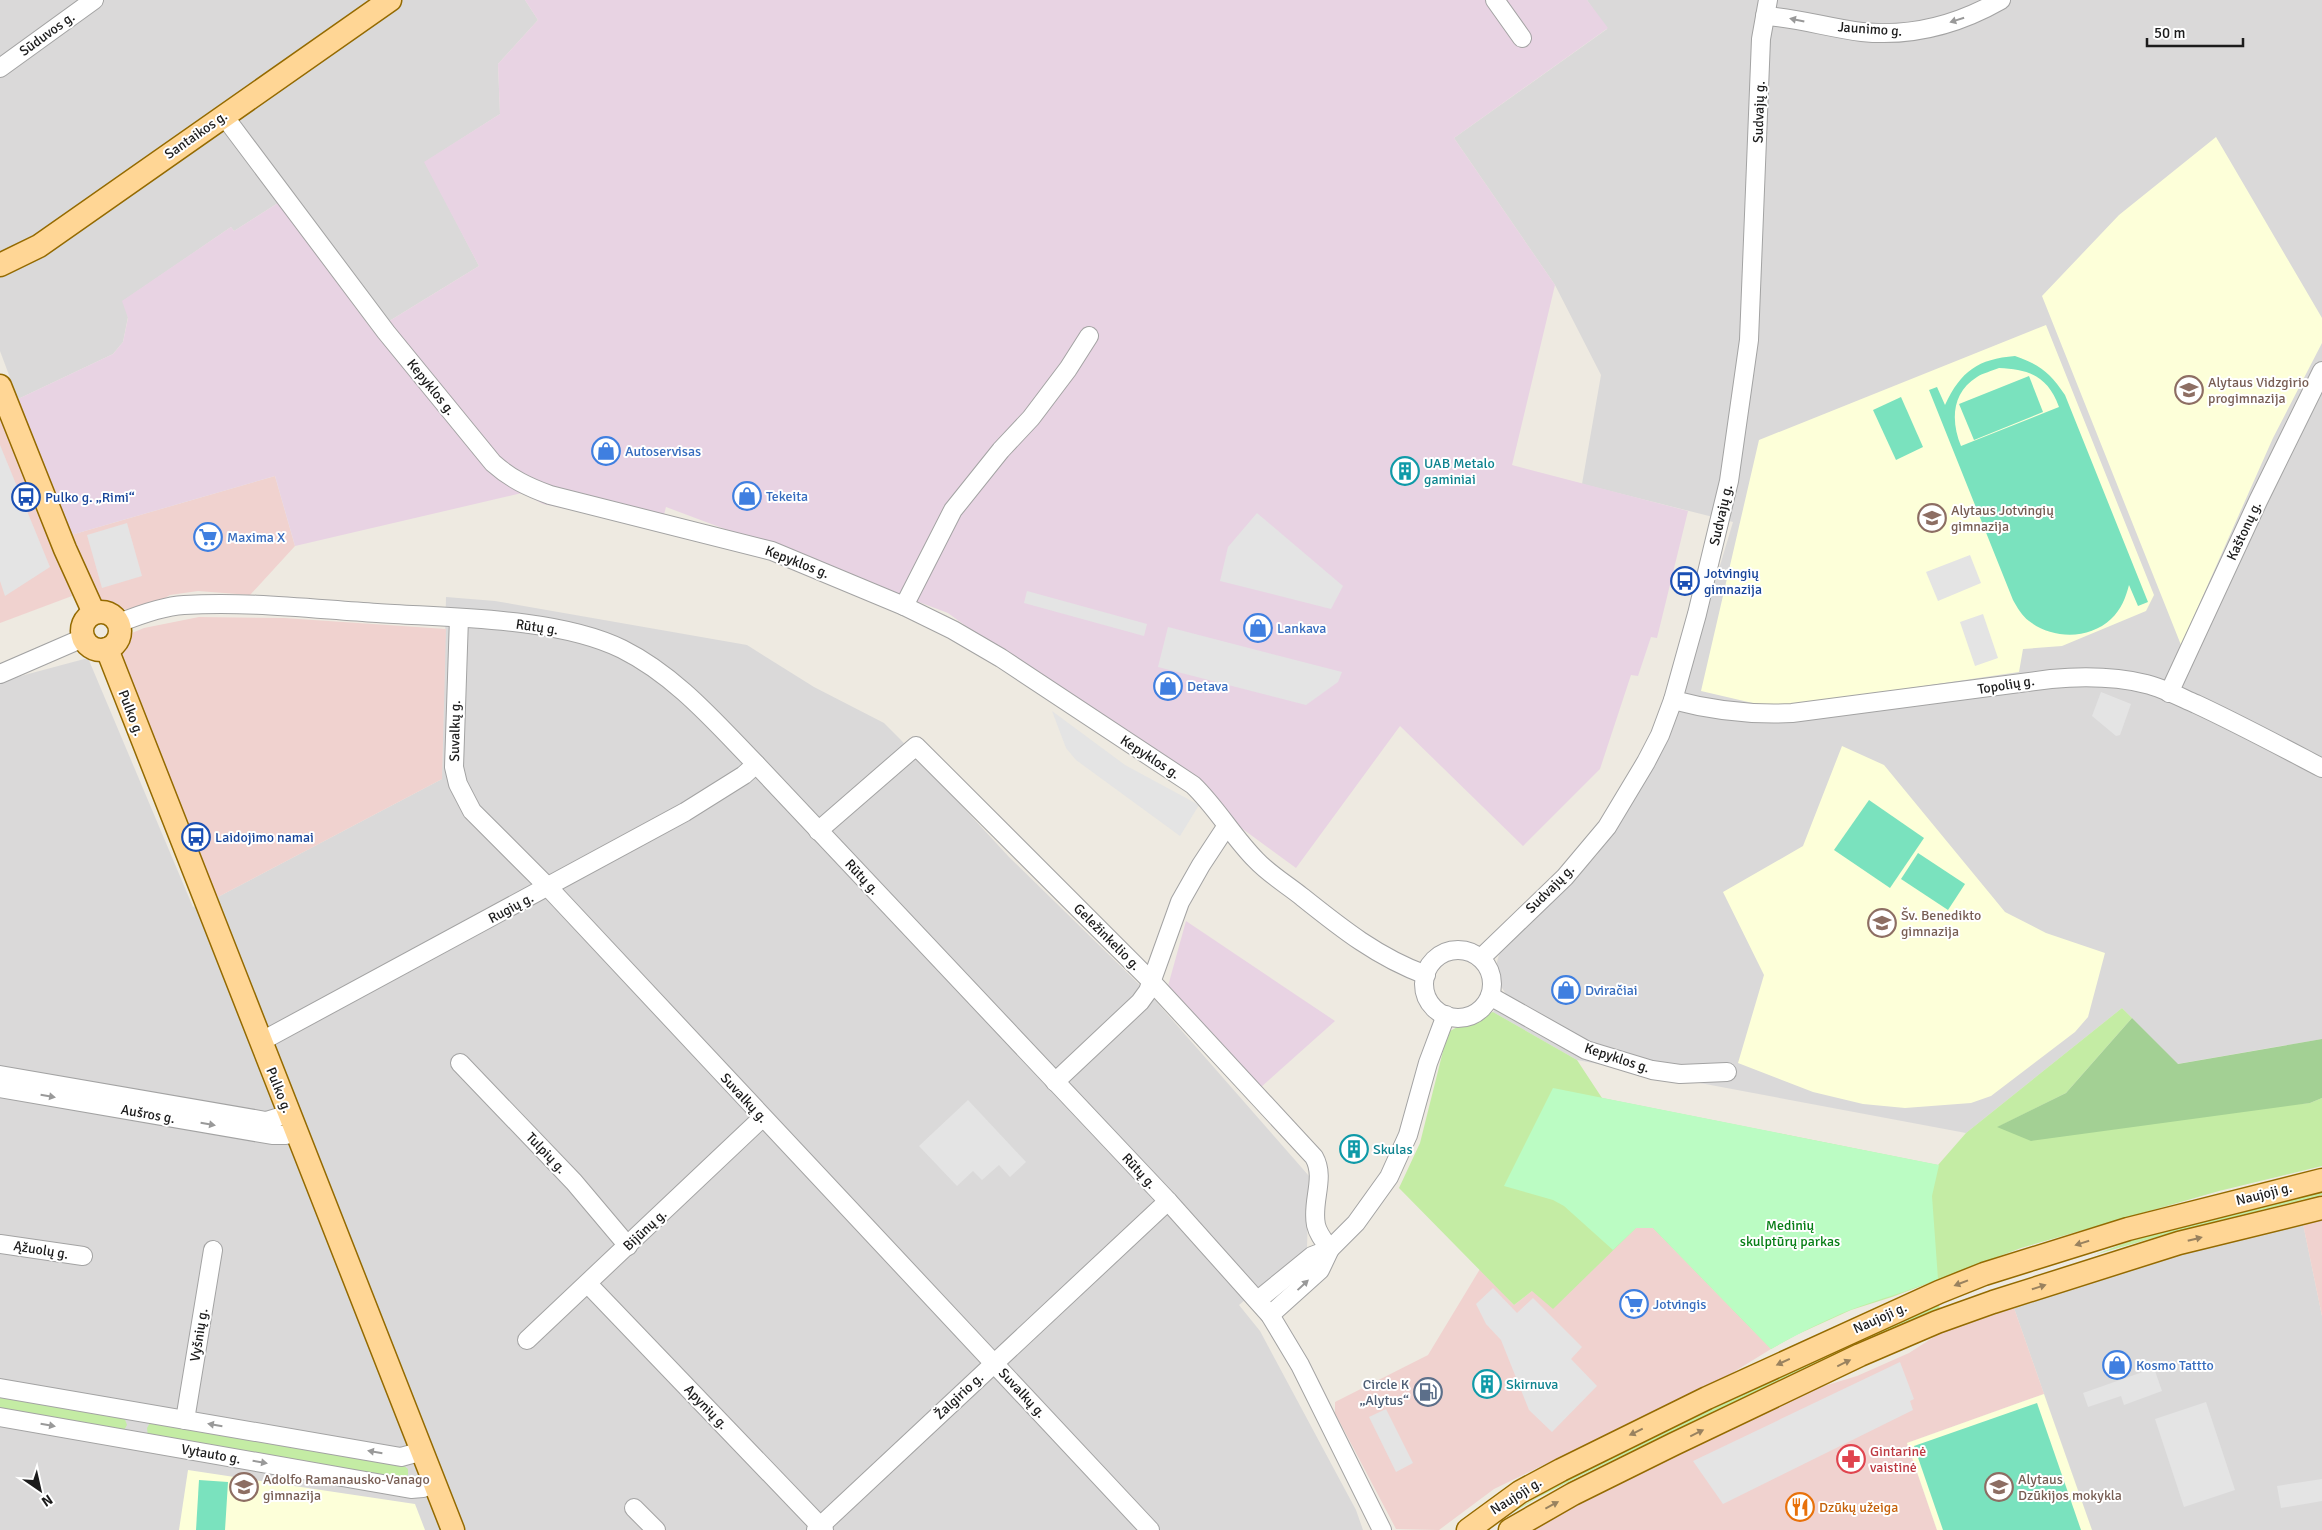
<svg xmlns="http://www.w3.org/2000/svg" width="2322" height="1530" font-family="Signika,sans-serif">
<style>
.residential{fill:#dad9d9}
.commercial{fill:#f0d2cf}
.industrial{fill:#e8d3e3}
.education{fill:#fdffd9}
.grass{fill:#c4eca4}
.forest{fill:#a3d094}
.park{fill:#bbfcc3}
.pitch{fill:#7ae2be;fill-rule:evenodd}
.parking{fill:#e4e4e4}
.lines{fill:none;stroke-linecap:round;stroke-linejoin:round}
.minor-casing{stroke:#a3a3a3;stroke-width:20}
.major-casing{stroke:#946a00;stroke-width:25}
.minor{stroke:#fff;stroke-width:18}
.major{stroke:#ffd695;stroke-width:22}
.oneway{fill:#999}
.oneway2{fill:#99825f}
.labels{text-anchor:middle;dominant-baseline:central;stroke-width:4;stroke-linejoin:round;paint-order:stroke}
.street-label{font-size:14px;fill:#1c1c1c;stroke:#fff}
.education-label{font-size:14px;fill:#785e54;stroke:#fff;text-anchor:start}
.shop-label{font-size:14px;fill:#366cbe;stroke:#fff;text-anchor:start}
.culture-label{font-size:14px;fill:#0d838f;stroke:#fff;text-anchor:start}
.transit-label{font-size:14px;fill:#164399;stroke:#fff;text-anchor:start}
.park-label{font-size:14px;fill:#067e15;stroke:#fff}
.service-label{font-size:14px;fill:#4e5e75;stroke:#fff;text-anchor:end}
.health-label{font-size:14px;fill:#be3a42;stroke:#fff;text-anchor:start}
.food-label{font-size:14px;fill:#c56008;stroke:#fff;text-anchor:start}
</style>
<rect width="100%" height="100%" fill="#eeeae1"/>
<g class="residential">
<polygon points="0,0 525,0 538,20 498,64 500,114 425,162 479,266 373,331 278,203 234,231 231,227 123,301 128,317 123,342 113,354 18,399 0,351"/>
<polygon points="1587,0 2322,0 2322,1039 2177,1064 2122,1008 1966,1133 1577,1060 1493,1012 1506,994 1498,982 1495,969 1500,951 1597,855 1661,751 1687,676 1733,522 1582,484 1601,375 1555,285 1454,138 1607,29"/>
<polygon points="446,597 495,601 747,645 814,687 884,723 900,739 1009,857 1154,999 1309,1176 1307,1248 1239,1305 1260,1331 1356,1510 1363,1530 0,1530 0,683 17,677 88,658 193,907 216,898 442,779"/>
<polygon points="2303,1224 2322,1316 2322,1530 1937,1530 1907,1443 2044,1394 2014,1308 2146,1264"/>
</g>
<g class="commercial">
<polygon points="0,407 72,596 0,623"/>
<polygon points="275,476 295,546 250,595 198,591 170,595 160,601 123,610 109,607 99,598 71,535"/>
<polygon points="199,617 284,618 446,629 442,779 216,898 126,671 121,652 123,645 132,633 144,628"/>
<polygon points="2322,1220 2322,1316 2303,1224"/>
<polygon points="1636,1228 1653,1228 1771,1349 1732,1373 1494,1489 1439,1530 1396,1529 1335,1413 1335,1402 1428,1355 1480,1269 1514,1305 1532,1291 1613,1250"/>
<polygon points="2014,1308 2044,1394 1907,1443 1937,1530 1526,1530 1811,1390 1857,1376 1909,1353 1940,1333"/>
</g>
<g class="industrial">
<polygon points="525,0 1587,0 1608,28 1454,138 1555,285 1512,465 1688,511 1657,638 1651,637 1638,676 1631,675 1600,769 1523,846 1400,726 1296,868 948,613 666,507 660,529 543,504 522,493 295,546 275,476 71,535 18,399 113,354 123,342 128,318 122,301 231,227 234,231 278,203 373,331 479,266 424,162 500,114 498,64 538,20"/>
<polygon points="1186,921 1335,1021 1260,1088 1168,986"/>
</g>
<g class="education">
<polygon points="2216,137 2322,318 2322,343 2273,438 2181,645 2042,296 2119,215"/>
<polygon points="2046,325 2154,595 2146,611 2062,646 2023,649 2019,672 1774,708 1701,691 1759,440"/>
<polygon points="1842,746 1884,765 2005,912 2046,933 2105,953 2088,1017 2075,1032 1991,1096 1971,1103 1905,1108 1863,1104 1813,1092 1738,1063 1764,975 1723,892 1803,846"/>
<polygon points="2044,1394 2092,1530 1937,1530 1907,1443"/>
<polygon points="188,1470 415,1504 425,1530 179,1530"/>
</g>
<g class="grass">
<polygon points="2122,1008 2132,1018 2066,1093 1998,1127 2310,1103 2322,1098 2322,1166 2219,1191 2021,1248 1892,1297 1851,1310 1796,1335 1771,1349 1653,1228 1636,1228 1553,1309 1532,1291 1514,1305 1399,1188 1420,1143 1444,1047 1450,1031 1476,1017 1493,1012 1577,1060 1602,1098 1938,1165 1966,1133"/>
<polygon points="2322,1191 2322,1195 2174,1232 2094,1255 2135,1239"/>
<path d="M1938,1304L1940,1308L1847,1348L1578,1477L1537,1498L1491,1526C1556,1482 1626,1449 1697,1415C1777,1377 1857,1339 1938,1304Z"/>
<polygon points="0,1396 124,1417 127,1425 124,1430 0,1411"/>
<polygon points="151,1421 403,1465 408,1469 408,1475 404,1478 399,1478 148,1437 147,1428"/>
</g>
<polygon class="forest" points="2132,1018 2178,1064 2322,1039 2322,1098 2310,1103 2031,1141 1997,1127 2066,1093"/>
<path class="park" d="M1553,1088L1939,1165L1932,1196L1938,1279C1909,1291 1879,1299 1850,1310C1823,1321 1796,1335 1771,1349L1653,1228H1636L1613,1250L1564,1206L1553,1200L1504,1186Z"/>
<g class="pitch">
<path d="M2015,356C2041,365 2050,373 2065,395L2148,602L2138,606L2129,585C2126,597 2121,610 2111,619C2089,640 2052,639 2029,621C2022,616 2017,607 2013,600L1929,390L1937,387L1945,405C1961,371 1978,359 2015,356ZM1999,368C2028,369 2048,376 2059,407L1961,446C1951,422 1951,393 1977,377C1983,373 1992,371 1999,368Z"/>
<polygon points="2029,376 2043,412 1974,440 1959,404"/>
<polygon points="1901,397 1923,447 1896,460 1873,410"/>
<polygon points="1869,800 1924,838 1890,888 1834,850"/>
<polygon points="1918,853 1965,884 1948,910 1901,879"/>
<polygon points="2037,1403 2081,1530 1943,1530 1914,1446"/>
<polygon points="199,1480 228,1482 225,1530 196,1530"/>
</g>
<g class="parking">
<polygon points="0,445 50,567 5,596 0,581"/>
<polygon points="1257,513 1343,586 1331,609 1220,581 1228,547"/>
<polygon points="127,523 142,576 102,588 87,535"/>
<polygon points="1970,555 1981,583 1938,601 1926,572"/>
<polygon points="1027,591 1147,624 1144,636 1024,603"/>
<polygon points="1983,614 1998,658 1975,666 1960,622"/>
<polygon points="1168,627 1342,672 1338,682 1306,705 1158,667"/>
<polygon points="2101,692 2131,704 2120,735 2116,736 2092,716"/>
<polygon points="1052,711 1125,765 1199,805 1180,836 1076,760 1066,748"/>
<polygon points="968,1100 1026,1162 1010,1177 999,1165 982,1180 973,1171 957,1186 919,1146"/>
<polygon points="1493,1288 1517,1313 1533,1298 1582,1347 1571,1359 1597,1386 1552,1432 1529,1410 1501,1340 1486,1324 1476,1304"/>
<polygon points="1900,1362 1914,1399 1910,1401 1913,1410 1723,1504 1693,1461"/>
<polygon points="2154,1368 2162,1391 2124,1405 2121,1396 2088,1407 2083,1393"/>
<polygon points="2206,1402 2235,1490 2184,1507 2155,1419"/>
<polygon points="1386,1409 1413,1463 1396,1472 1369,1417"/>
<polygon points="2322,1479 2322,1501 2281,1508 2277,1486"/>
</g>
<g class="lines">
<defs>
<g id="minor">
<polyline points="1495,0 1522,38"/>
<path d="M1765,16C1798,18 1829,28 1862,32C1911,37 1959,24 2001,0"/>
<polyline points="0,68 94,0"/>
<path d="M224,116L386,332L493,463C511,479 528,487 550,495L772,551L904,606L953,630L1001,658L1193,785C1217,808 1233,837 1256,860C1269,874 1286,884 1301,896C1341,928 1377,957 1426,975"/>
<polyline points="904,606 953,510 1001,450 1031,418 1068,369 1089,336"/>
<polyline points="459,618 454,767 458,784 472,811 548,887 1150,1530"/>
<path d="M119,623C139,615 163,606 184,605C248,601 313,609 377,613C450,618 557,617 622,649C676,676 715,722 756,764L1168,1201L1270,1315L1300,1365L1382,1530"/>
<polyline points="0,674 83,638"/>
<polyline points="2169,693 2258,501 2322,371"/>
<path d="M1673,700C1714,711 1750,715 1792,713L2051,679C2084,676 2114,676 2146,684C2163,688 2180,697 2196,704C2239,724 2280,746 2322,768"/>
<path d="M818,831L916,746L1152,982L1314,1157C1326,1178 1311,1202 1316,1225C1318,1234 1324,1241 1330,1249"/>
<circle cx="1458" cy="984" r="34"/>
<polyline points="1481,958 1565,877 1607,827 1646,762 1660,735 1673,700 1697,614 1729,481 1749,340 1761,39 1768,0"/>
<polyline points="1490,996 1586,1050 1652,1070 1680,1074 1727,1072"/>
<polyline points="260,1042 685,812 744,775 756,764"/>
<polyline points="460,1063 574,1182 628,1246"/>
<polyline points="0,1075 266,1121 289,1114"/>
<polyline points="1055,1082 1140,1002 1148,991 1180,902 1201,865 1226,827"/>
<polyline points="0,1088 272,1135 286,1135 296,1131"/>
<polyline points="0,1244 83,1256"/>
<polyline points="588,1284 824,1530"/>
<polyline points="1258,1300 1312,1256 1330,1249"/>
<polyline points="1270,1315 1320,1270 1330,1249 1356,1223 1389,1177 1408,1135 1428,1063 1446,1015"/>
<polyline points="527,1340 762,1118"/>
<polyline points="0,1388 401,1457 423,1451"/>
<polyline points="0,1417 411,1489 423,1488 435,1483"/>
<polyline points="185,1420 213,1250"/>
<polyline points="634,1508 656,1530"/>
<polyline points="816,1530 1168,1201"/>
</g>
<g id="major">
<polyline points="0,265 39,246 390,0"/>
<polyline points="0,386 65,549 94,613"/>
<circle cx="101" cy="631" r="19"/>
<polyline points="107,649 453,1530"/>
<polyline points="1468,1530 1520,1492 1561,1470 1707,1398 1939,1292 1984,1274 2128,1229 2322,1180"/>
<polyline points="1510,1530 1573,1494 1674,1444 1860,1355 1937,1322 1993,1302 2179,1243 2322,1208"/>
</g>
</defs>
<use href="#minor" class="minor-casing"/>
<use href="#major" class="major-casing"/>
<use href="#minor" class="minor"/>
<use href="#major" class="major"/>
</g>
<defs><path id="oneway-solid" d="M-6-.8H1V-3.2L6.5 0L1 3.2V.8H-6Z" transform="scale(1.25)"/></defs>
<g class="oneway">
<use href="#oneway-solid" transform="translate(1797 20) rotate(-168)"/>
<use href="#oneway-solid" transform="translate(1957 20) rotate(162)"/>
<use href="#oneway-solid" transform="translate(48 1096) rotate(10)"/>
<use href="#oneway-solid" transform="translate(208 1124) rotate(10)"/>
<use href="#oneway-solid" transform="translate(1303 1285) rotate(-43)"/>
<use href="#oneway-solid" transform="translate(48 1425) rotate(10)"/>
<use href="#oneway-solid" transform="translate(215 1425) rotate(-170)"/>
<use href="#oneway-solid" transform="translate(375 1452) rotate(-170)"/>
<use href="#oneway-solid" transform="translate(260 1462) rotate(10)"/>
</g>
<g class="oneway2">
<use href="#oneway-solid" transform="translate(2195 1239) rotate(-14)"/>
<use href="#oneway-solid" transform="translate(2082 1243) rotate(163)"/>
<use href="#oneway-solid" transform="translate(1961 1283) rotate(159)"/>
<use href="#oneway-solid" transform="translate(2039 1287) rotate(-18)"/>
<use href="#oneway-solid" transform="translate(1783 1362) rotate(155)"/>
<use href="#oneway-solid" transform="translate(1844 1363) rotate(-26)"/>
<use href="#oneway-solid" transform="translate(1636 1432) rotate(154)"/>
<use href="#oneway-solid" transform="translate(1697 1433) rotate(-26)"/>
<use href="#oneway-solid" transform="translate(1552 1505) rotate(-28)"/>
</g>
<defs>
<symbol id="school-ring" viewBox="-11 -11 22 22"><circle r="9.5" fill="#fff" stroke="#8d6e63" stroke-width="1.5"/><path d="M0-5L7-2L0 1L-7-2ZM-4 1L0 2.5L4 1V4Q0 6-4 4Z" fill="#8d6e63"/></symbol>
<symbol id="shop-ring" viewBox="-11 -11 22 22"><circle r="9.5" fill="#fff" stroke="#3f7fe0" stroke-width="1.5"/><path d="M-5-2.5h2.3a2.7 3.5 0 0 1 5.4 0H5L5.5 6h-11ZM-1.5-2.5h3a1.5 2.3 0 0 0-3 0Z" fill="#3f7fe0"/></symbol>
<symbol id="building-ring" viewBox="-11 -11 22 22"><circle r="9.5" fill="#fff" stroke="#0f9aa8" stroke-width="1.5"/><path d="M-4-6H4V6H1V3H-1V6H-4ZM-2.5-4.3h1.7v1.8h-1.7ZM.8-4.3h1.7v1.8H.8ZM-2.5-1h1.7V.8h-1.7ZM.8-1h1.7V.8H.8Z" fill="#0f9aa8"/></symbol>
<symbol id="bus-ring" viewBox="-11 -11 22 22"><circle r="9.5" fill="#fff" stroke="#1a4fb4" stroke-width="1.5"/><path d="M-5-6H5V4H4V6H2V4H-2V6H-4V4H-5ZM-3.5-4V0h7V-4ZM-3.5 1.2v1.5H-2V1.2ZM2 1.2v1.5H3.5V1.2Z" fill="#1a4fb4"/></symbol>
<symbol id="supermarket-ring" viewBox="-11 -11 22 22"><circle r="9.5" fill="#fff" stroke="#3f7fe0" stroke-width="1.5"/><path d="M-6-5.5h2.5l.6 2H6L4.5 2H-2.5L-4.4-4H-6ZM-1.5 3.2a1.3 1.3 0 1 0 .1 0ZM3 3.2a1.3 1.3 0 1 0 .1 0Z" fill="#3f7fe0"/></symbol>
<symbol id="fuel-ring" viewBox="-11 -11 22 22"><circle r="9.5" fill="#fff" stroke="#5c6f8a" stroke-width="1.5"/><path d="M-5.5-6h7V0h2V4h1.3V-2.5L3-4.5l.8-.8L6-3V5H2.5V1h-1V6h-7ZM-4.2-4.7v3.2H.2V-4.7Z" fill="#5c6f8a"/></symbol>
<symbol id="pharmacy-ring" viewBox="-11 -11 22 22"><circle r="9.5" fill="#fff" stroke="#e0444e" stroke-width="1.5"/><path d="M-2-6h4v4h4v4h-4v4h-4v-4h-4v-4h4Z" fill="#e0444e"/></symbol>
<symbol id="restaurant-ring" viewBox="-11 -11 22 22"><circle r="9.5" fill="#fff" stroke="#e8710a" stroke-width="1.5"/><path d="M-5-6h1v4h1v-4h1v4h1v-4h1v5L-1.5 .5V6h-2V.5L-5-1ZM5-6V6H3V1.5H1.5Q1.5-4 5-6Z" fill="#e8710a"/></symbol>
</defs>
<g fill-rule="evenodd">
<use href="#school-ring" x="2173" y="374" width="32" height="32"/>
<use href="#shop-ring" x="590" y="435" width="32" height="32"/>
<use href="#building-ring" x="1389" y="455" width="32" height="32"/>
<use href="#shop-ring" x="731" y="480" width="32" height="32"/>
<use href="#bus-ring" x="10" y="481" width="32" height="32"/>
<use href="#school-ring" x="1916" y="502" width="32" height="32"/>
<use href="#supermarket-ring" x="192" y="521" width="32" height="32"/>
<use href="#bus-ring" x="1669" y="565" width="32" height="32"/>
<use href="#shop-ring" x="1242" y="612" width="32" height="32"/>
<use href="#shop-ring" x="1152" y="670" width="32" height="32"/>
<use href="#bus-ring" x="180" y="821" width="32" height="32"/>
<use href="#school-ring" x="1866" y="907" width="32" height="32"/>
<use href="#shop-ring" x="1550" y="974" width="32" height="32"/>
<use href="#building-ring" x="1338" y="1133" width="32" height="32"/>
<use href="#supermarket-ring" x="1618" y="1288" width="32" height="32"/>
<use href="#shop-ring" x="2101" y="1349" width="32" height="32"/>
<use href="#building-ring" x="1471" y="1368" width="32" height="32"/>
<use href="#fuel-ring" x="1412" y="1376" width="32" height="32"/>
<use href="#pharmacy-ring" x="1835" y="1443" width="32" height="32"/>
<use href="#school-ring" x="228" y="1471" width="32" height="32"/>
<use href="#school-ring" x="1983" y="1471" width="32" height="32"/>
<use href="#restaurant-ring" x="1784" y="1491" width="32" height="32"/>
</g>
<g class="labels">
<g class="street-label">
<text transform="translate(1870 29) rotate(4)">Jaunimo g.</text>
<text transform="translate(47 34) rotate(-36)">Sūduvos g.</text>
<text transform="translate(1759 112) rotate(-88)">Sudvajų g.</text>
<text transform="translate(196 135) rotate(-35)">Santaikos g.</text>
<text transform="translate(431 387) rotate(51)">Kepyklos g.</text>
<text transform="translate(1721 515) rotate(-77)">Sudvajų g.</text>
<text transform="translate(2244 531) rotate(-65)">Kaštonų g.</text>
<text transform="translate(797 562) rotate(21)">Kepyklos g.</text>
<text transform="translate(537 627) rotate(8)">Rūtų g.</text>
<text transform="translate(2006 685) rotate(-9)">Topolių g.</text>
<text transform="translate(131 713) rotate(69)">Pulko g.</text>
<text transform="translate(455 731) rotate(-89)">Suvalkų g.</text>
<text transform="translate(1150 757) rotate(33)">Kepyklos g.</text>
<text transform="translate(862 877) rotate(47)">Rūtų g.</text>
<text transform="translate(1550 889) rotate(-45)">Sudvajų g.</text>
<text transform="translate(511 908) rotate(-28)">Rugių g.</text>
<text transform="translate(1107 937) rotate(45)">Geležinkelio g.</text>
<text transform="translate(1617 1058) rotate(18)">Kepyklos g.</text>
<text transform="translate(279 1090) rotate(68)">Pulko g.</text>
<text transform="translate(744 1098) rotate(47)">Suvalkų g.</text>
<text transform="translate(148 1114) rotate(10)">Aušros g.</text>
<text transform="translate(546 1153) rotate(46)">Tulpių g.</text>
<text transform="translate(1139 1171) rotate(47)">Rūtų g.</text>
<text transform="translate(2264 1194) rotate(-14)">Naujoji g.</text>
<text transform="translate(645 1230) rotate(-43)">Bijūnų g.</text>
<text transform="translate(41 1250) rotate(9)">Ąžuolų g.</text>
<text transform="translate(1880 1318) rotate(-24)">Naujoji g.</text>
<text transform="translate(199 1335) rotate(-81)">Vyšnių g.</text>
<text transform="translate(1022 1393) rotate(47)">Suvalkų g.</text>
<text transform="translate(959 1396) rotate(-43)">Žalgirio g.</text>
<text transform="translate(706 1407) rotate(46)">Apynių g.</text>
<text transform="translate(211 1454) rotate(10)">Vytauto g.</text>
<text transform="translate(1516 1496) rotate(-32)">Naujoji g.</text>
</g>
<g class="education-label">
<text x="2208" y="382">Alytaus Vidzgirio<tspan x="2208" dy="16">progimnazija</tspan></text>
<text x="1951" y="510">Alytaus Jotvingių<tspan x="1951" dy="16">gimnazija</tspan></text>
<text x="1901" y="915">Šv. Benedikto<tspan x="1901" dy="16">gimnazija</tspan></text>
<text x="263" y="1479">Adolfo Ramanausko-Vanago<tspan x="263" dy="16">gimnazija</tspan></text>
<text x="2018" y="1479">Alytaus<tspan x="2018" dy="16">Dzūkijos mokykla</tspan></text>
</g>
<g class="shop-label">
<text x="625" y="451">Autoservisas</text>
<text x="766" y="496">Tekeita</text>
<text x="227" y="537">Maxima X</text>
<text x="1277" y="628">Lankava</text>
<text x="1187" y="686">Detava</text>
<text x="1585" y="990">Dviračiai</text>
<text x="1653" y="1304">Jotvingis</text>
<text x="2136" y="1365">Kosmo Tattto</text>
</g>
<g class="culture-label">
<text x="1424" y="463">UAB Metalo<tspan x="1424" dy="16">gaminiai</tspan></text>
<text x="1373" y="1149">Skulas</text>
<text x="1506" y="1384">Skirnuva</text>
</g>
<g class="transit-label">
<text x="45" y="497">Pulko g. „Rimi“</text>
<text x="1704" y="573">Jotvingių<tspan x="1704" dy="16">gimnazija</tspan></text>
<text x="215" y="837">Laidojimo namai</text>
</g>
<g class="park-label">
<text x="1790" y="1225">Medinių<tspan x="1790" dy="16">skulptūrų parkas</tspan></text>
</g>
<g class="service-label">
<text x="1409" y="1384">Circle K<tspan x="1409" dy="16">„Alytus“</tspan></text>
</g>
<g class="health-label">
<text x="1870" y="1451">Gintarinė<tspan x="1870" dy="16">vaistinė</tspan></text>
</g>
<g class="food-label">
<text x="1819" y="1507">Dzūkų užeiga</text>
</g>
</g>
<g transform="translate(40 1490) rotate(146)" stroke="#ffffff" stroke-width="4" paint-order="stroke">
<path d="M0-4L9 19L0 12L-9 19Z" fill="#1c1c1c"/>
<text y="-8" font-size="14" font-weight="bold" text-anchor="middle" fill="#1c1c1c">N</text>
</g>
<path d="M2147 38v8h96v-8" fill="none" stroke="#1c1c1c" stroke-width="2.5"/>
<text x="2154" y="38" font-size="15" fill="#1c1c1c" stroke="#ffffff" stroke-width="4" paint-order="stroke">50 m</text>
</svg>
